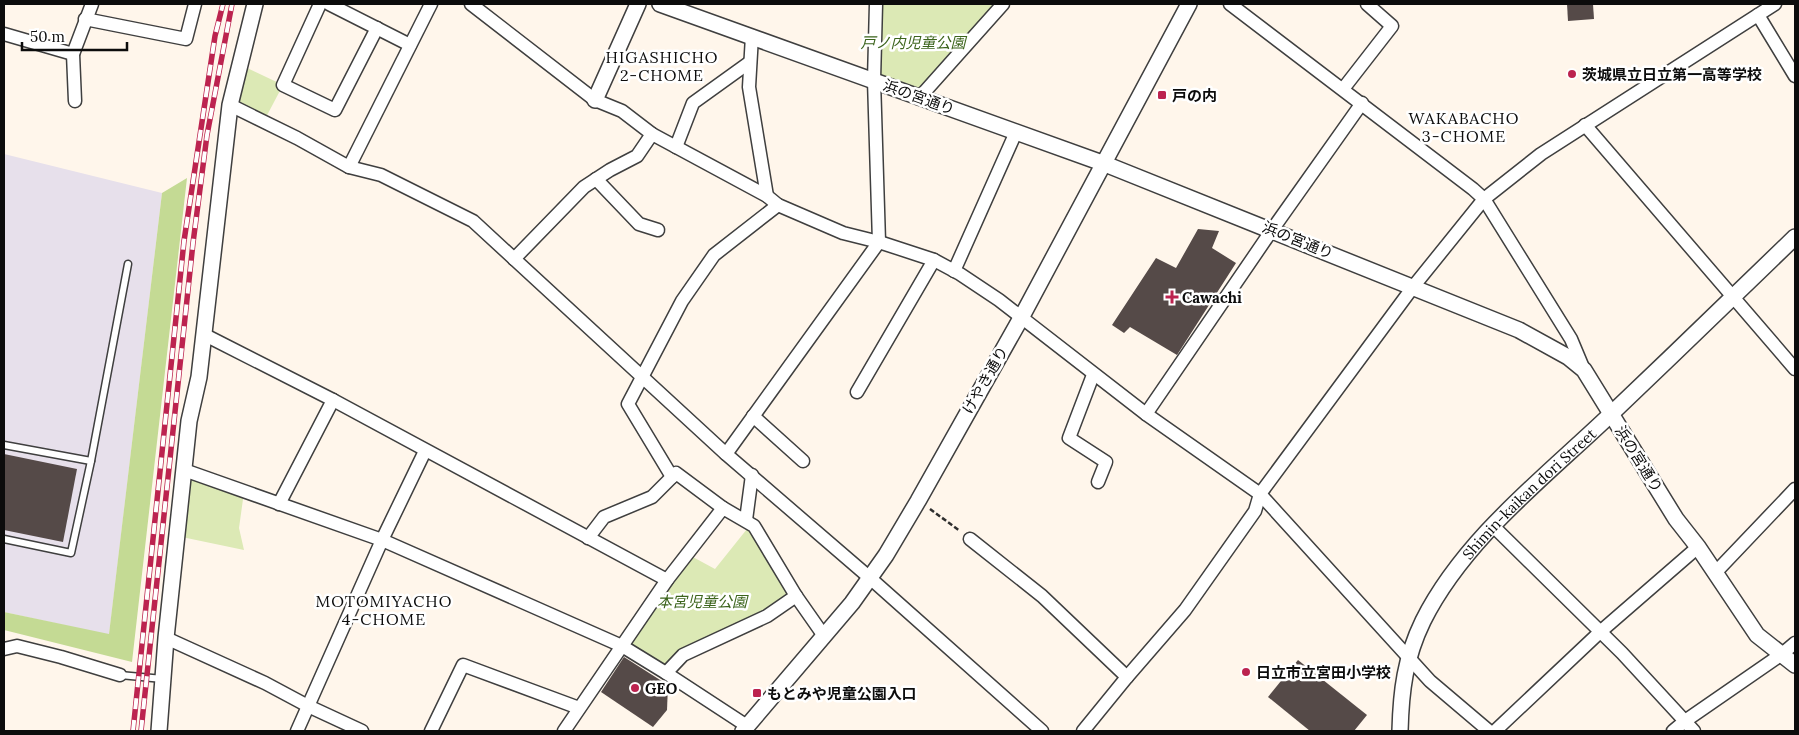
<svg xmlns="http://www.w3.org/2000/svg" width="1799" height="735" font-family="Lora,'Noto Sans JP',serif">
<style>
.industrial{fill:#e7e0eb}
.green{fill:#dce9b5}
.forest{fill:#c4da94}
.building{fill:#554a48}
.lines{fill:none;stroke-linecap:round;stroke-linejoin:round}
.service-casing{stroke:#3f3f3f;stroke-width:9}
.minor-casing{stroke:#3f3f3f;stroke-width:15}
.tertiary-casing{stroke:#3f3f3f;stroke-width:18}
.path{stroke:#2e2e2e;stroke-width:2.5;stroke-dasharray:5 2.5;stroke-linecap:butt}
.service{stroke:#fff;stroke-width:6}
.minor{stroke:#fff;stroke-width:12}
.tertiary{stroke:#fff;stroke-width:15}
.rail-casing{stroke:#bc234f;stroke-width:5.5}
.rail{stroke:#fff;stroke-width:4;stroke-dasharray:11;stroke-linecap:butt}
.poi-dot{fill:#bc234f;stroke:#fff;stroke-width:2}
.labels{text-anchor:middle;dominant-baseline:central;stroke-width:5;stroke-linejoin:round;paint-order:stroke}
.park-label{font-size:15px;font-style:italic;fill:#3c641c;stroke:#fff}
.poi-label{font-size:15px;font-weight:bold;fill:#0c0c0c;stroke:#fff;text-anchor:start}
.street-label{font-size:15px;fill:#0c0c0c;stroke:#fff}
.neighbourhood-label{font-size:16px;letter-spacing:1px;fill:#0c0c0c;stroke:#fff}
</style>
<rect width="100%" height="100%" fill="#fff6eb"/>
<polygon class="industrial" points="4,154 162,193 109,635 4,612"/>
<g class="green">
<polygon points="876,4 1001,4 919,91 874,80"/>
<polygon points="241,65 283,85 264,121 230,105"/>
<polygon points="184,470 244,492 239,528 244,550 177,536"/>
<polygon points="747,529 758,537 791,593 761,614 665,666 630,645 691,556 715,569"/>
</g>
<polygon class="forest" points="187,178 132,662 4,630 4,612 109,634 162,193"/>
<g class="building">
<polygon points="1567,4 1593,4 1594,19 1568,21"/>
<polygon points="1198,229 1219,231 1212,248 1236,263 1177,355 1130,327 1124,333 1112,325 1156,258 1176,268"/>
<polygon points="4,454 77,469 63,542 4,530"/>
<polygon points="624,657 668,685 667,710 653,727 601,692"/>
<polygon points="1298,660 1367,715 1354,731 1310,731 1268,697"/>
</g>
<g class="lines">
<defs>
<g id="service">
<polyline points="4,445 91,461 71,553 4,539"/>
<polyline points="91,461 128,264"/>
<polyline points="120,675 163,679"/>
</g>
<g id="minor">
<polyline points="320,4 283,85 335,110 377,28"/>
<polyline points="329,4 410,45"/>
<polyline points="471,4 595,100 622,111 652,134 767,196 778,205 843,233 879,242 934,260 960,274 999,300 1146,414 1260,494 1430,681 1489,731"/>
<polyline points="1230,4 1473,189 1484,199 1571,339 1584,370"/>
<polyline points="1758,15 1795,76"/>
<polyline points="85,19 186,39 195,4"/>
<polyline points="4,34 73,54"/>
<polyline points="752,36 749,87 767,196"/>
<polyline points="1343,89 1392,26 1367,4"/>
<polyline points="920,97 1003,4"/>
<polyline points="75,101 73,54 92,4"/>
<polyline points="230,105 297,138 349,167 381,175 473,221 726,454 870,578 1042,731"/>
<polyline points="1585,125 1795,369"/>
<polyline points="676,147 693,103 750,62"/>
<polyline points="349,167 431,4"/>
<polyline points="596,179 639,224 658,230"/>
<polyline points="514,259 584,187 610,170 637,156 652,134"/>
<polyline points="954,271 1016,132"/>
<polyline points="203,334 333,400 667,580"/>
<polyline points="1093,375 1069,438 1106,462 1098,482"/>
<polyline points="857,392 934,260"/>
<polyline points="1146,414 1272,230 1362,103"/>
<polyline points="753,416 803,461"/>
<polyline points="726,454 879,242 874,80 876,4"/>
<polyline points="184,470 382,540 579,627 622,646 666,673 747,726"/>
<polyline points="672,477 628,404 682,301 714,255 778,205"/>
<polyline points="279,504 333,400"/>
<polyline points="746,520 752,475"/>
<polyline points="1493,526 1622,653 1694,731"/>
<polyline points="588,538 604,517 652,497 676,473 723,508"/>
<polyline points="970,539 1042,596 1127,677"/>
<polyline points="1715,573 1795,489"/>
<polyline points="166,638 265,683 308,706 362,731"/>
<polyline points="4,649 17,646 61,657 120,675"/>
<polyline points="666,673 683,655 767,616 796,596"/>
<polyline points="297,731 382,540 425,451"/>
<polyline points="431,731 463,665 579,708"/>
<polyline points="564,731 667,580 723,508 754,526 796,596 824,636"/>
<polyline points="1083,731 1127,677 1185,610 1255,511 1260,494 1413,287 1484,199 1541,154 1775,4"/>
<polyline points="1495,731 1600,632 1698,547"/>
<polyline points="1673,731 1685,721 1782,654 1795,643"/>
</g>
<g id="tertiary">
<polyline points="660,4 1105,164 1519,330 1568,357 1584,370 1676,519 1698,547 1757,635 1795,665"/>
<polyline points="595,100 638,4"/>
<polyline points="159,731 166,638 189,421 199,377 230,105 255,4"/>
<polyline points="743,731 852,603 886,555 918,501 1021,318 1189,4"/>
<path id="s1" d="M1400,731C1401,691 1405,658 1423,621C1464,539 1545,477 1610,415C1672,356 1734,296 1795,237"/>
</g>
</defs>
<use href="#service" class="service-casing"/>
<use href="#minor" class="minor-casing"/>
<use href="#tertiary" class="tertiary-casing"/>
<polyline class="path" points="930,509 960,531"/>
<use href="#service" class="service"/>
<use href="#minor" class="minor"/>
<use href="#tertiary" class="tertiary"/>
<defs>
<g id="rail">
<polyline points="133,731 184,241 215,36 223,4"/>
<polyline points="141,731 193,243 207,135 232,4"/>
</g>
</defs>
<use href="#rail" class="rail-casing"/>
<use href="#rail" class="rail"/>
</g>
<g class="poi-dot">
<circle cx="1572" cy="74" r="5"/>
<rect x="1157" y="90" width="10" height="10" rx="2.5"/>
<path d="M1169.5 289.5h5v5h5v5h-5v5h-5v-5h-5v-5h5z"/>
<circle cx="1246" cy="672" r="5"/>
<circle cx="635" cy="688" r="5"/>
<rect x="752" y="688" width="10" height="10" rx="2.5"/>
</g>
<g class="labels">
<g class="park-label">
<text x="913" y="42">戸ノ内児童公園</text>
<text x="702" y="601">本宮児童公園</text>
</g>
<g class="poi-label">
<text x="1582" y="74">茨城県立日立第一高等学校</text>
<text x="1172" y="95">戸の内</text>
<text x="1182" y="297">Cawachi</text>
<text x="1256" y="672">日立市立宮田小学校</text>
<text x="645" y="688">GEO</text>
<text x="767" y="693">もとみや児童公園入口</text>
</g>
<g class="street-label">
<text transform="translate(919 97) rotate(20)">浜の宮通り</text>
<text transform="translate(1298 240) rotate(22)">浜の宮通り</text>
<text transform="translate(985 380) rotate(-60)">けやき通り</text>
<text transform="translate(1639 459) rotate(58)">浜の宮通り</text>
<text stroke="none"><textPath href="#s1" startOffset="280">Shimin-kaikan dori Street</textPath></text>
</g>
<g class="neighbourhood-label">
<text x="662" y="57">HIGASHICHO<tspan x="662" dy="18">2-CHOME</tspan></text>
<text x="1464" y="118">WAKABACHO<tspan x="1464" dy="18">3-CHOME</tspan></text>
<text x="384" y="601">MOTOMIYACHO<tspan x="384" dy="18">4-CHOME</tspan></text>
</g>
</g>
<rect width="1799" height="735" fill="none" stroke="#0c0c0c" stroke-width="10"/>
<path d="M22 42v8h105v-8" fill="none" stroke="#0c0c0c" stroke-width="2.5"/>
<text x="30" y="42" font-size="15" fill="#0c0c0c" stroke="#ffffff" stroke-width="4" paint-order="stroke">50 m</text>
</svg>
